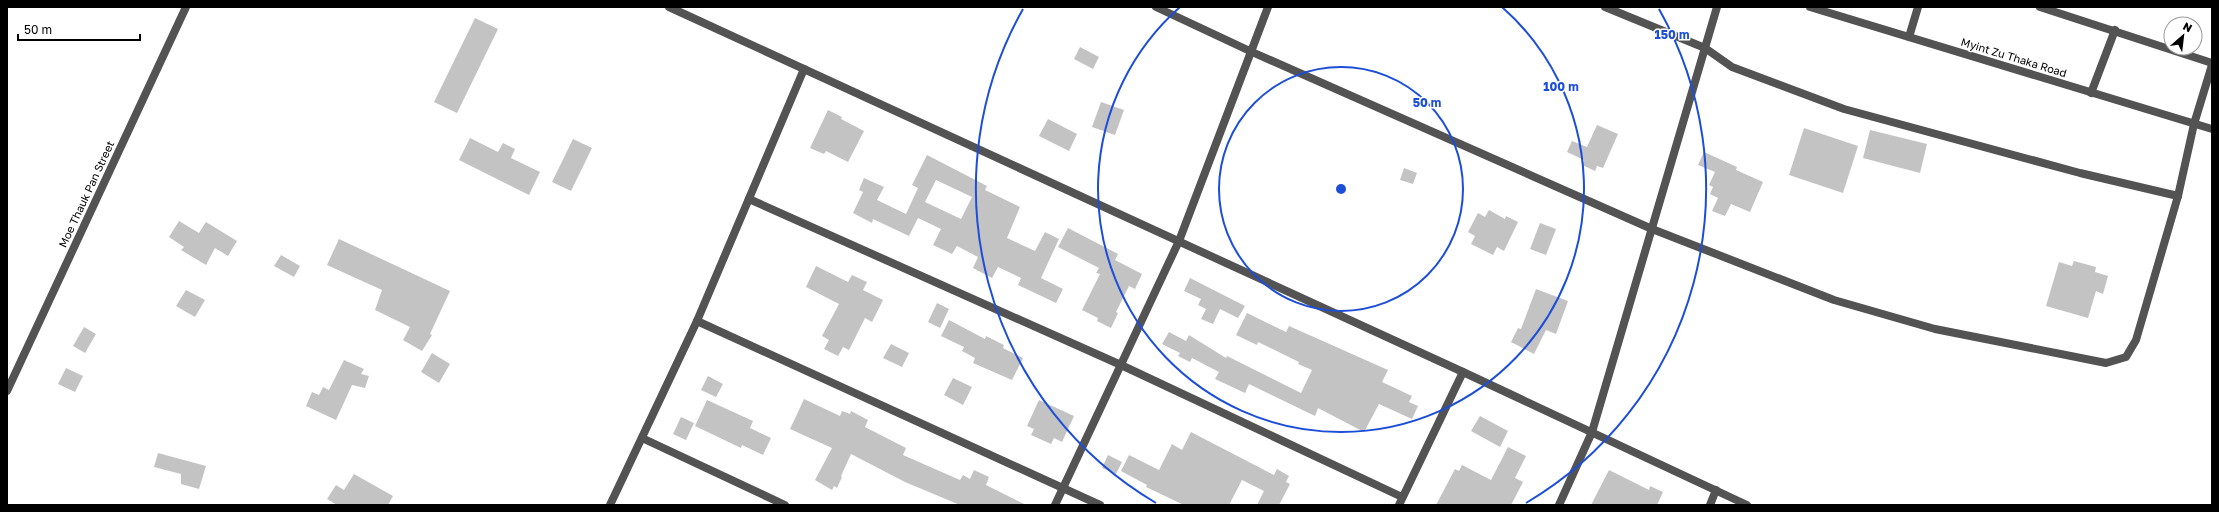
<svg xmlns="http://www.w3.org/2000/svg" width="2219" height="512" font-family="'Golos Text',sans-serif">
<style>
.building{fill:#c3c3c3;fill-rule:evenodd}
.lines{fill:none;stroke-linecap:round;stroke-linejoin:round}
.minor{stroke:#535353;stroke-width:8}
.tertiary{stroke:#535353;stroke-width:8}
.ring{fill:none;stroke:#1d4ed8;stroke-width:2}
.labels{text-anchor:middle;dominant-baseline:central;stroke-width:3;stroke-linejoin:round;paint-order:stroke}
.street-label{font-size:11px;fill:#000;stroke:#fff}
.centre{fill:#1d4ed8;stroke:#fff;stroke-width:2}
.ring-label{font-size:12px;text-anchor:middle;font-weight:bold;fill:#1d4ed8;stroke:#fff;stroke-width:3;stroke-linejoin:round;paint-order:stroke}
</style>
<rect width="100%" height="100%" fill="#fff"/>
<g class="building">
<polygon points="475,18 498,29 457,113 434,102"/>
<polygon points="1080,47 1099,57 1093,69 1074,59"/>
<polygon points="1101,102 1124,110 1115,135 1092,127"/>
<polygon points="828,110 842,117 841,119 864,131 848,162 826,151 824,154 810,148"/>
<polygon points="1048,119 1077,134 1069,151 1039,136"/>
<polygon points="1597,125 1618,134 1603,168 1597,166 1595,171 1582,165 1584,160 1567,152 1572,141 1587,147"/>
<polygon points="1804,128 1858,146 1843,193 1789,175"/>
<polygon points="1870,130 1927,144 1920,173 1863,158"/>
<polygon points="470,138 498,152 503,143 515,149 511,158 540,172 529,195 459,160"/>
<polygon points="573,139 592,148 571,191 552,182"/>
<polygon points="1704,152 1737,167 1736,170 1763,182 1750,212 1731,204 1725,216 1712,211 1718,198 1710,194 1713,187 1709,185 1715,172 1698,165"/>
<path d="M927,155L987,186L985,190L1020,207L1007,238L1035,251L1045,232L1059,239L1041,278L1063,289L1056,303L1018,285L1021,278L998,267L992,278L973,268L978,257L957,246L952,254L933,245L941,229L918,218L909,236L873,219L872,223L853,213L863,192L859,190L864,178L884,187L877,200L906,214L918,188L912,185ZM936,180L972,197L961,219L925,202Z"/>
<polygon points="1404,168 1417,173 1413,184 1400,180"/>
<polygon points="1489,210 1505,219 1506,216 1518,222 1504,251 1497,247 1493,255 1471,244 1475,236 1468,232 1478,213 1485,217"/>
<polygon points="179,221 199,233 206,222 237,241 228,256 215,248 206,265 181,250 184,247 169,237"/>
<polygon points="1540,223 1556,229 1546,255 1530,249"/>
<polygon points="1068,228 1118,254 1115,260 1142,274 1135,289 1129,286 1116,312 1118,313 1111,328 1097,321 1098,318 1082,310 1100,274 1096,273 1099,268 1058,247"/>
<polygon points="339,239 450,291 430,334 432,335 422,351 403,340 410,327 375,310 382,290 327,265"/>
<polygon points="281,255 300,266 294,277 274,266"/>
<polygon points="2074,261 2096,267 2095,272 2108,276 2103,294 2096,291 2088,318 2046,306 2059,262 2072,266"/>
<polygon points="816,266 848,282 852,275 867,282 863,290 883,300 872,322 865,318 849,350 843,347 838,356 824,349 829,340 822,336 839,304 806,287"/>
<polygon points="1190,278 1245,306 1238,318 1220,309 1213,324 1201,319 1206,309 1198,305 1201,299 1184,291"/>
<polygon points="1536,289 1568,301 1556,334 1546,330 1534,354 1511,342 1518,328 1521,329"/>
<polygon points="186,290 205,300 195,317 176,306"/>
<polygon points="937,303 949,309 940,328 928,322"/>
<polygon points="1247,313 1286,332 1289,326 1388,370 1382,382 1412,396 1409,402 1418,406 1412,419 1379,404 1364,432 1318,408 1315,416 1249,384 1245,393 1215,379 1219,372 1192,358 1190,362 1178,356 1180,353 1162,344 1169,332 1186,341 1189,335 1226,358 1227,356 1301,393 1312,370 1298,364 1299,362 1258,342 1257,345 1236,335"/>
<polygon points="949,320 985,339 986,336 1004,345 1003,348 1023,358 1012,380 973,363 975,358 962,351 964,347 941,336"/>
<polygon points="84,327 96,334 85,353 73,346"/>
<polygon points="891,344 909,353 902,367 883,358"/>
<polygon points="432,353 450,364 439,383 421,372"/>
<polygon points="344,360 364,369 361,374 369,376 365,388 352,385 336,420 306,406 312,392 319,395 323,387 329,390"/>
<polygon points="66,368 83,376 75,392 58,384"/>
<polygon points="708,376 723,384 716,397 701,390"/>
<polygon points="953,378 972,387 963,405 944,395"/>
<polygon points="804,399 840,416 842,411 850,414 851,411 868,420 865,427 906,448 903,455 960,480 963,475 970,479 974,470 989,477 986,485 1026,505 960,505 905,482 851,454 841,476 842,477 837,488 834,486 832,490 815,480 832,448 790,429"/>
<polygon points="707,400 753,421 750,428 771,438 763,455 742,445 741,448 695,426"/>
<polygon points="1039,400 1074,416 1062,442 1054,438 1051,444 1031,435 1034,429 1027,426"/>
<polygon points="1480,416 1508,431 1500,447 1471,431"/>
<polygon points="681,417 694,423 686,440 673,434"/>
<polygon points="1191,432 1274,475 1277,469 1289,476 1286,482 1290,484 1279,505 1257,505 1264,491 1242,480 1229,505 1184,505 1146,487 1147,485 1121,471 1129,455 1159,470 1172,444 1182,450"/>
<polygon points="1508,447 1526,456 1515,478 1523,482 1511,505 1436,505 1455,469 1459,471 1462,465 1491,480"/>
<polygon points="158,453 206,466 199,489 181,484 181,474 154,467"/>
<polygon points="1108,455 1122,462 1116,474 1102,468"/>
<polygon points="1609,470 1649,490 1650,486 1663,492 1657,505 1591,505"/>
<polygon points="354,474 393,496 388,505 337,505 327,499 336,485 344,490"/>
</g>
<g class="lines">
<g class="minor">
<polyline points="669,7 1463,372 1747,505"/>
<polyline points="1156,7 1252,52 1652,229 1834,300 1935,329 2106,363 2126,357 2136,340 2178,196 2194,124 2212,65"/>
<polyline points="1605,7 1705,48 1732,67 1844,109 2080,173 2178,196"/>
<polyline points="2040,7 2212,63"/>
<polyline points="1909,37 1918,7"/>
<polyline points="2091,93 2115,30"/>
<polyline points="749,199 1121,365 1402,497"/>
<polyline points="697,321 1100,505"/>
<polyline points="7,391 186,7"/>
<polyline points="642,438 785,505"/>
<polyline points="610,505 697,321 804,69"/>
<polyline points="1055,505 1179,241 1268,7"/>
<polyline points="1399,505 1463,372"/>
<polyline points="1559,505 1592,432 1717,7"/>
<polyline points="1710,505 1716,490"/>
</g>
<polyline class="tertiary" points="1810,7 2212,129"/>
</g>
<g class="ring">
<circle cx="1341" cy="189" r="122"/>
<path d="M1502 7A243 243 0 1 1 1180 7"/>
<path d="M1156 503A365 365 0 0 1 1023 9M1659 9A365 365 0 0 1 1526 503"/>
</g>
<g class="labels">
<g class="street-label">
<text transform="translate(2014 57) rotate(17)">Myint Zu Thaka Road</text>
<text transform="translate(86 194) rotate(-65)">Moe Thauk Pan Street</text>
</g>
</g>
<circle cx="1341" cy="189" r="6" class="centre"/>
<g class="ring-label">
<text x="1672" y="39">150 m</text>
<text x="1561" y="91">100 m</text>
<text x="1427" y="107">50 m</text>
</g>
<rect width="2219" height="512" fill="none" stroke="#000000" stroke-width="16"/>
<g transform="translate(2183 36) rotate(28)"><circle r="19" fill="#ffffff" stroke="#999999"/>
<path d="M0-3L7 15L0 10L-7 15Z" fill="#000000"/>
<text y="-6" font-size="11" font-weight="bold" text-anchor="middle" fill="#000000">N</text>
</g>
<path d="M18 34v6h122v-6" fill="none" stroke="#000000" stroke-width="2"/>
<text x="24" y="34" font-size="12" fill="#000000" stroke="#ffffff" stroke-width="3" paint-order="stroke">50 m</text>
</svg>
